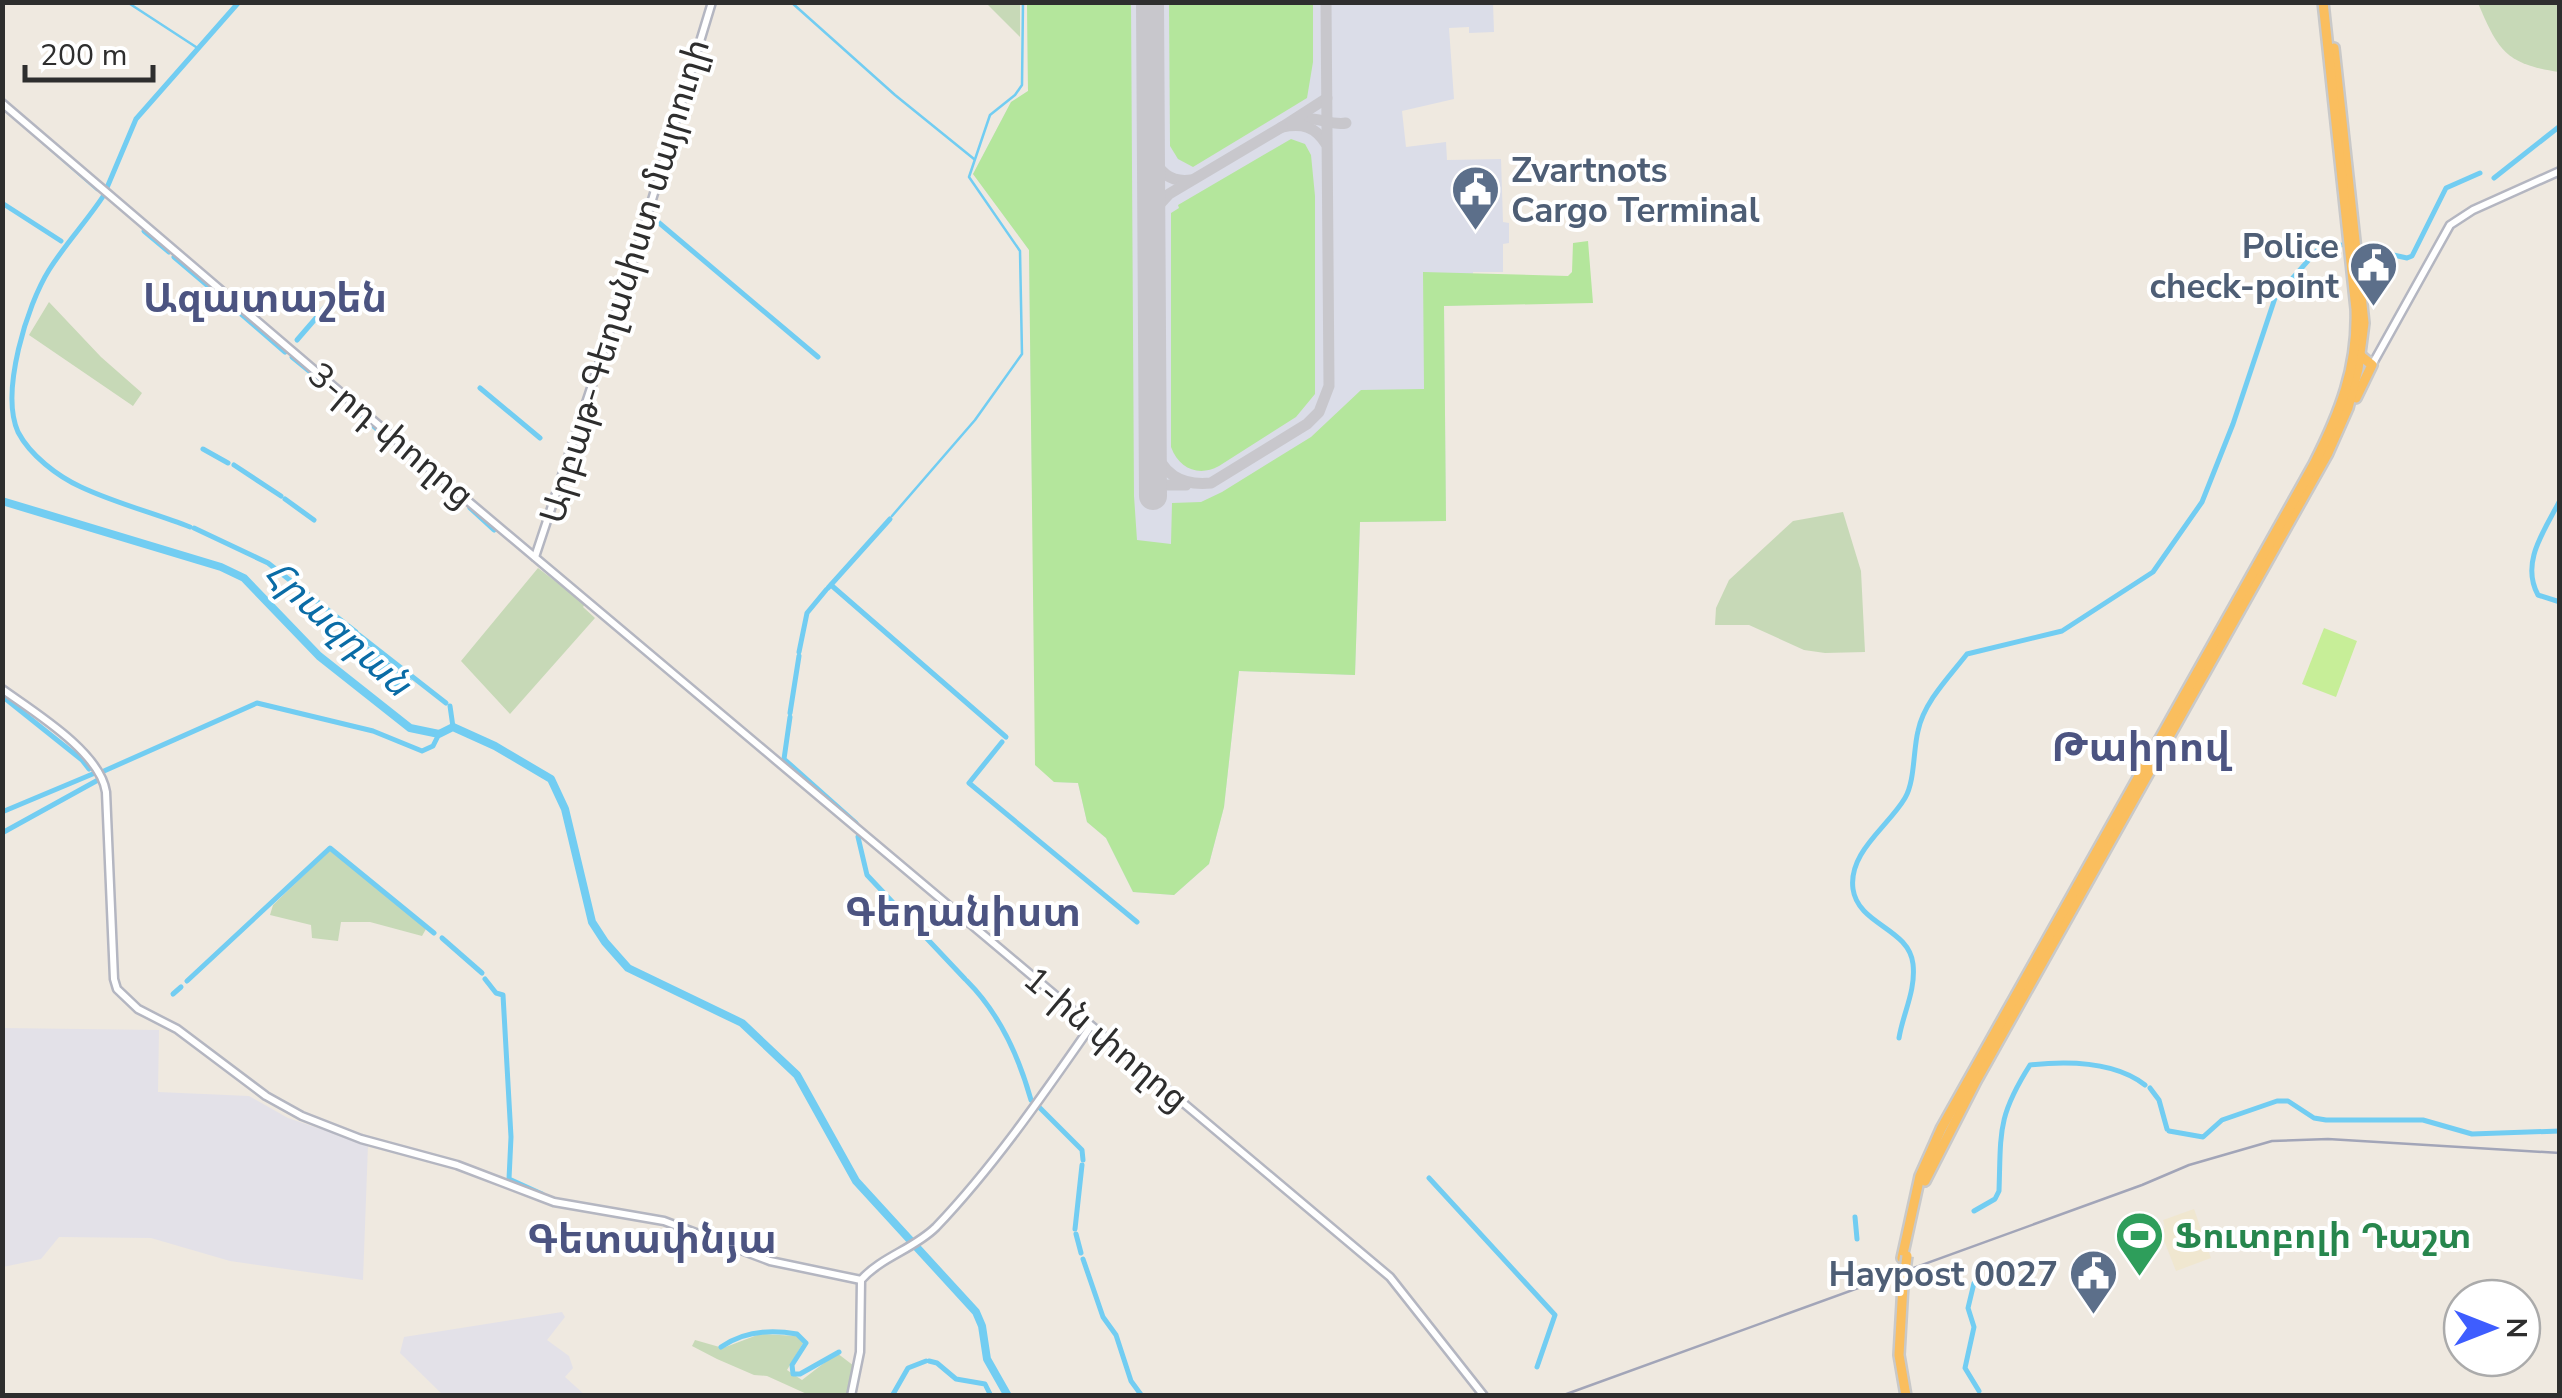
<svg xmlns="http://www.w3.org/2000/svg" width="2562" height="1398" font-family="'Nunito Sans','Noto Sans Armenian',sans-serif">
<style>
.industrial{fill:#e3e1e8}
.education{fill:#f0e7d0}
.airport{fill:#dbdde8}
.green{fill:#b4e69c}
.cemetery{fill:#c7d9b7}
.pitch{fill:#c7ee98}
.water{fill:#72cdf2}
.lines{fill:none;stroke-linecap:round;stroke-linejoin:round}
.stream{stroke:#72cdf2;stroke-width:2.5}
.canal{stroke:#72cdf2;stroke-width:5}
.river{stroke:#72cdf2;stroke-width:8}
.taxiway{stroke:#c8c7cc;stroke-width:11}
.runway{stroke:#c8c7cc;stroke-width:28}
.secondary-casing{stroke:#b4b6c1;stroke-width:11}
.trunk-casing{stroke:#c9c9c9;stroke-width:14}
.secondary{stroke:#fff;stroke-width:6}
.trunk{stroke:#fabe5e;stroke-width:9}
.rail{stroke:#a2a5b8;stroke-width:2.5}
.trunk-bridge-casing{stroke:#c9c9c9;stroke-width:14;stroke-linecap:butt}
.trunk-bridge{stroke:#fabe5e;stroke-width:9}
.labels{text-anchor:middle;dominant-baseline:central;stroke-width:8;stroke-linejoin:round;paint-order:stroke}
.service-label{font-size:35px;font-weight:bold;fill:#4e5e75;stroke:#fff;text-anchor:end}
.street-label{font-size:35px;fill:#2e2e2e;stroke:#fff}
.leisure-label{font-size:35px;font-weight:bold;fill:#27864d;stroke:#fff;text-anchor:start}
.water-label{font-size:38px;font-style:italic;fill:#0a6ca6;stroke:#fff}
.quarter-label{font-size:40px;font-weight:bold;fill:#4c5481;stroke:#fff}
</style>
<rect width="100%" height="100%" fill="#efe9e0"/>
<g class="industrial">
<polygon points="3,1028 159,1030 158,1092 249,1096 288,1118 368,1145 363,1280 230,1261 151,1238 59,1237 41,1259 3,1267"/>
<polygon points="562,1312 565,1317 547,1340 569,1356 573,1368 565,1377 585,1395 443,1395 400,1353 404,1337"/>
</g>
<polygon class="education" points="2194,1209 2211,1258 2176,1271 2161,1233 2165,1228 2163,1220"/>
<polygon class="airport" points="1027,3 1493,3 1494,32 1469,33 1469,27 1449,28 1454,99 1402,111 1406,147 1446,142 1447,160 1501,159 1503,222 1509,223 1509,243 1503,244 1503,272 1473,272 1472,305 1444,306 1446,521 1360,522 1355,675 1239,671 1224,807 1209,864 1174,895 1133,892 1106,838 1087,822 1078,783 1054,782 1032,489 1029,250 973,174 1011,102 1028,91"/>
<g class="green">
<polygon points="1027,3 1131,3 1134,496 1137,540 1171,544 1172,503 1201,502 1222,492 1311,437 1361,390 1424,389 1423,272 1568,276 1572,272 1573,243 1588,241 1593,303 1444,306 1446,521 1360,522 1355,675 1239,671 1224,807 1209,864 1174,895 1133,892 1106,838 1087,822 1078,783 1054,782 1035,765 1029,250 973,174 1011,102 1028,91"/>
<polygon points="1169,3 1313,3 1313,62 1307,98 1193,167 1178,159 1170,146"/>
<path d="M1291,139L1305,144L1311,155L1315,196V394L1296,417L1219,466C1199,477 1179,469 1171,447V213L1179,208L1178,205Z"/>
</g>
<g class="cemetery">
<polygon points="986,3 1020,3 1020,37"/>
<path d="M2478,3H2559V72C2505,64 2498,50 2478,3Z"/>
<polygon points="49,302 101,357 142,393 133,406 29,335"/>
<polygon points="1843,512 1861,571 1865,652 1825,653 1804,650 1749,625 1715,625 1716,608 1729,580 1793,521"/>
<polygon points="538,568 585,604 583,607 595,618 510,714 461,661"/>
<polygon points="331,849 426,929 422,936 370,922 341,922 338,941 312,938 311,925 270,915 273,905"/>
<polygon points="760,1334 797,1336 803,1343 787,1370 802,1380 837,1353 854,1366 847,1395 809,1395 767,1376 754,1375 717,1359 692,1346 695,1340 723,1348"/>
</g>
<polygon class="pitch" points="2324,628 2357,641 2336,697 2302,684"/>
<polygon class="water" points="365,644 412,680 401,695 352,660"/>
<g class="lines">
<g class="stream">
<polyline points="127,2 196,47"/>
<polyline points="791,2 895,95 974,159"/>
<polyline points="42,142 97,190"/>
<polyline points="892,516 975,420 1022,354 1020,251 969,177 990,115 1015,95 1022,85 1023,2"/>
</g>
<g class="canal">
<polyline points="2494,178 2560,126"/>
<polyline points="106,190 136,119 239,2"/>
<path d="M104,195C87,221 66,243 49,270C27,305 0,392 18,432C30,455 57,476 81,487C115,503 154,513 190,527"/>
<polyline points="2,203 61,241"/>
<polyline points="651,216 818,357"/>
<polyline points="144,231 169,252"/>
<polyline points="2366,249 2407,258 2412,256 2446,188 2480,173"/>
<polyline points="174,257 214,291"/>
<polyline points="225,300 285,352"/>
<polyline points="297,340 329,303"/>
<polyline points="292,357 346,401"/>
<polyline points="480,388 540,438"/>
<polyline points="361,415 386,437"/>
<polyline points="203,449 228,463"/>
<polyline points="234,465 281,496"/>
<polyline points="285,499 314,520"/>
<path d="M2560,500C2545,530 2520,562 2538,595L2560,602"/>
<polyline points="470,508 494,530"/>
<polyline points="194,528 268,563 356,632"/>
<polyline points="831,585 1006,737"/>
<polyline points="828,588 890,519"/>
<polyline points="359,635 446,703"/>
<polyline points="799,652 807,613 826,590"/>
<polyline points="2,696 82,760 89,769"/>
<polyline points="450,706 453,727"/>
<polyline points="790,713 799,656"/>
<polyline points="790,717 784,759 856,823"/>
<polyline points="1002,742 969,783 1137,922"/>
<polyline points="104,771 257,703 373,731 422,751 433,746 439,734"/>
<polyline points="2,812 95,773"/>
<polyline points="2,833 98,780"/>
<polyline points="858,837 867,875 965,979"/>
<polyline points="442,938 482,973"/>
<polyline points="485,979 496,993 503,995 511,1137 509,1179 542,1194"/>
<polyline points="187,981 330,848 434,933"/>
<path d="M967,981C999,1013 1019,1057 1031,1100"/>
<polyline points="173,994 181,987"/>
<path d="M1899,1038C1903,1013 1916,991 1913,964C1909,928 1858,925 1853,889C1848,852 1888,827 1905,798C1915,781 1913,751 1918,731C1924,702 1949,677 1967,654L2062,631L2153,572L2202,502L2233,424L2275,298L2322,245H2341"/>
<polyline points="2150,1088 2159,1100 2167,1129"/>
<polyline points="1040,1108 1082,1150 1083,1160"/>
<polyline points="2169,1131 2203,1137 2222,1120 2277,1101 2288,1101 2314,1118 2326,1120 2423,1120 2472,1134 2560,1131"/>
<polyline points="1429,1178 1555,1315 1537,1367"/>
<path d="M1974,1211L1995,1199L1999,1191C2001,1132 1997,1117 2030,1065C2067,1061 2114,1061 2145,1085"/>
<polyline points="1855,1217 1857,1239"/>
<polyline points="1075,1229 1082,1165"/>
<polyline points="1076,1234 1081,1253"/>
<polyline points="1083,1259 1103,1317 1116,1335 1131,1381 1142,1396"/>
<polyline points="1974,1283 1968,1308 1974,1327 1965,1368 1979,1391"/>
<path d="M721,1347C744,1331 770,1329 797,1334L806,1343L792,1365L793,1374H800L839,1352"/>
<polyline points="929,1361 937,1363 956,1379 985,1384 991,1396"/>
<polyline points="892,1396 908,1368 926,1361"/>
</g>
<polyline class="river" points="2,501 221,567 244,578 319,656 410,728 439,734 453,727 495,746 551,779 565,809 592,922 605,942 628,968 742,1023 797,1075 856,1181 976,1312 982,1326 987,1359 1008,1396"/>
<g class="taxiway">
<path d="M1300,119C1317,116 1331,126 1346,123"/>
<path d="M1326,144C1315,126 1302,123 1282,127L1327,98"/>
<path d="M1151,153C1159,172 1170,183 1191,180"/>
<polyline points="1151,222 1159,205 1169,194 1282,127"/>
<path d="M1153,444C1162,474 1180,486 1211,483L1307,424L1319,412L1329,386L1326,2"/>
<polyline points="1153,485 1186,485"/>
</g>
<polyline class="runway" points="1150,2 1153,496"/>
<defs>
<g id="secondary">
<polyline points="2,103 430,469 1390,1277 1484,1396"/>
<polyline points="2372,365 2450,225 2473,210 2560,171"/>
<polyline points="535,557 638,246 712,2"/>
<path d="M2,689C34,712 100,752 106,792L114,979L117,989L138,1009L177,1029L266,1096L302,1116L361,1139L457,1165L554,1202L664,1221L770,1261L861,1280"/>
<path d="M851,1396L860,1352L861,1280C881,1257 914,1249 936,1227C994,1166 1043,1095 1091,1026"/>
</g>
<g id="trunk">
<polyline points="2356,398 2372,365 2361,356"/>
<polyline points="1925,1181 1976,1081 2328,453 2348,408 2358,369 2364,323 2334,48"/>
<path d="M1902,1258L1920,1176L1941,1129L2314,464C2340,413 2358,367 2356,309L2323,2"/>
<polyline points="1903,1285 1899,1355 1906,1396"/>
</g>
</defs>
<use href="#secondary" class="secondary-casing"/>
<use href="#trunk" class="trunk-casing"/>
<use href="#secondary" class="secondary"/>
<use href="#trunk" class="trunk"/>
<g class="rail">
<polyline points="356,1396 396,1396"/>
<polyline points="1561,1396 2142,1185 2189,1165 2272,1141 2328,1139 2560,1153"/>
</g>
<defs>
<polyline id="trunk-bridge" points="1903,1285 1907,1256"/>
</defs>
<use href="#trunk-bridge" class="trunk-bridge-casing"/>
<use href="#trunk-bridge" class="trunk-bridge"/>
</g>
<defs>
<symbol id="civic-pin" viewBox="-11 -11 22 30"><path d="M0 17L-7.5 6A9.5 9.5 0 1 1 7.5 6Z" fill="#5c6f8a" stroke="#fff"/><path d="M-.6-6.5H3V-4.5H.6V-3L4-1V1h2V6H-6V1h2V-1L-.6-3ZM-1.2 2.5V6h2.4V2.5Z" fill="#fff"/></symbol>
<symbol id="stadium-pin" viewBox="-11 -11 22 30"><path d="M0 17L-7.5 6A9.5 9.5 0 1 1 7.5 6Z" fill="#2e9e5b" stroke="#fff"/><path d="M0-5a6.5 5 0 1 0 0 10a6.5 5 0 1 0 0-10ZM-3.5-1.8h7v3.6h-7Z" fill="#fff"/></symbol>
</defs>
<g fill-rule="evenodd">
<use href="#civic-pin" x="1448" y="162" width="55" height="75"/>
<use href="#civic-pin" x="2346" y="238" width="55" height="75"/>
<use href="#stadium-pin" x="2112" y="1208" width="55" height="75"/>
<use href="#civic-pin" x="2066" y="1246" width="55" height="75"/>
</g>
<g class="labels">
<g class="service-label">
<text x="1511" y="170" text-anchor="start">Zvartnots<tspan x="1511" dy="40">Cargo Terminal</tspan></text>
<text x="2339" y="246">Police<tspan x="2339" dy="40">check-point</tspan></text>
<text x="2058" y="1274">Haypost 0027</text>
</g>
<g class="street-label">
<text transform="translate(625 281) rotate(-73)">Արբաթ-Գեղանիստ մայրուղի</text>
<text transform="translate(391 435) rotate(40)">3-րդ փողոց</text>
<text transform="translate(1106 1039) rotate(40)">1-ին փողոց</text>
</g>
<g class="leisure-label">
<text x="2175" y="1236">Ֆուտբոլի Դաշտ</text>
</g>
<g class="water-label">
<text transform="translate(338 628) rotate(42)">Հրազդան</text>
</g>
<g class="quarter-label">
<text x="265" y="299">Ազատաշեն</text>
<text x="2141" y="748">Թաիրով</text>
<text x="963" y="913">Գեղանիստ</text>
<text x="652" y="1240">Գետափնյա</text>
</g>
</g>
<rect width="2562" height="1398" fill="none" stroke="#2e2e2e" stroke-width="10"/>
<g transform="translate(2492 1328) rotate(90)"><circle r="48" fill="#ffffff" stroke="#ababab" stroke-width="2.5"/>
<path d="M0-8L18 38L0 25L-18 38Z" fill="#3e5dff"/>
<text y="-15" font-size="28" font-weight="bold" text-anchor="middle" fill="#2e2e2e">N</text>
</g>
<path d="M25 65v15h128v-15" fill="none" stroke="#2e2e2e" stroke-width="5"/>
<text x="40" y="65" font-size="30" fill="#2e2e2e" stroke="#ffffff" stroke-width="8" paint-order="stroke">200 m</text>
</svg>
